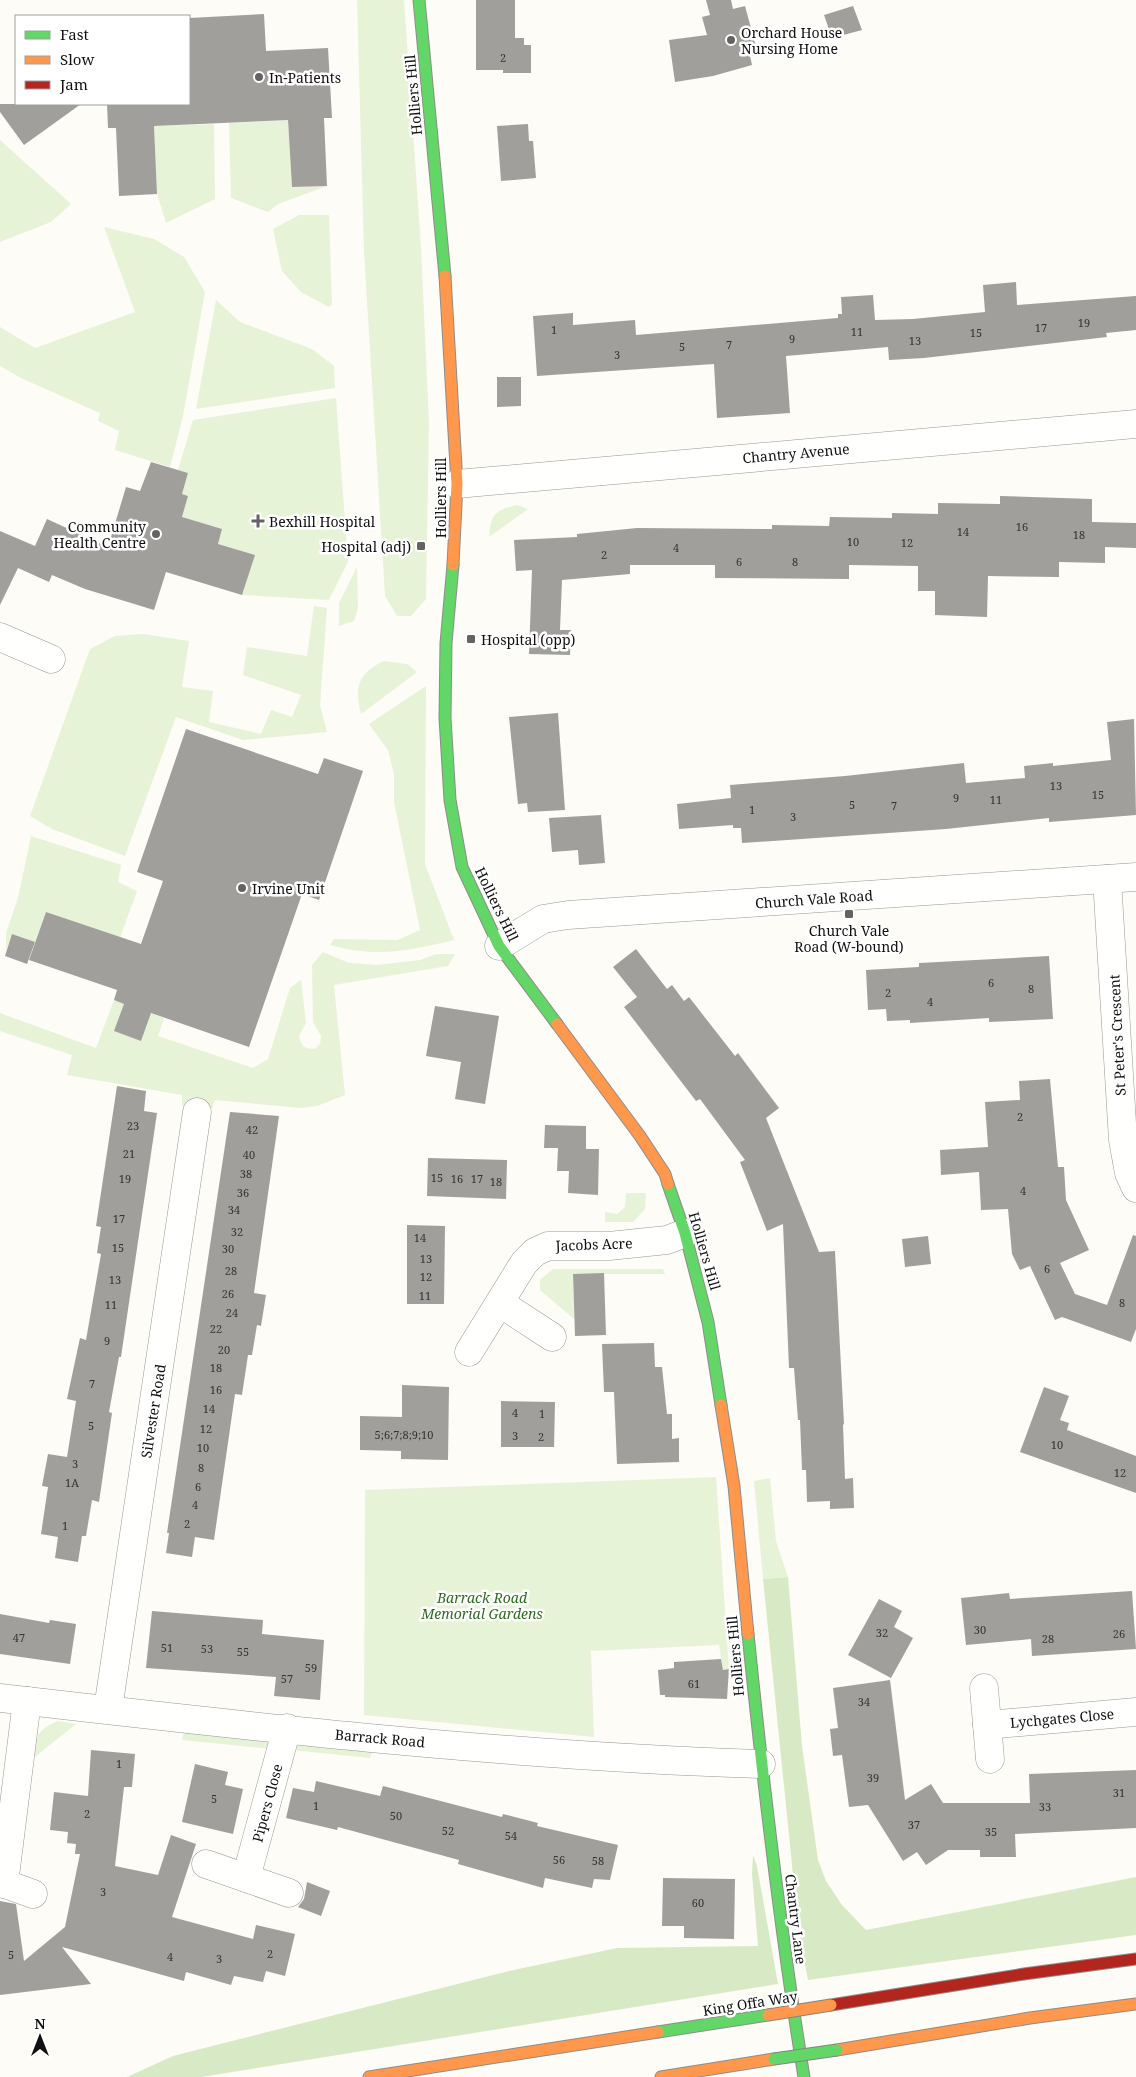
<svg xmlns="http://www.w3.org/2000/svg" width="1136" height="2077" font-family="'Noto Serif',serif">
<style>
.green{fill:#e7f3d7}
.forest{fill:#d8eac5}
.building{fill:#a19f9c}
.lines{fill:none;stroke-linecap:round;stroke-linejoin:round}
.street-casing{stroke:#979795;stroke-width:29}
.fast-casing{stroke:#8e8d8b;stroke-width:13}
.slow-casing{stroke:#8e8d8b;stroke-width:13}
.jam-casing{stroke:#8e8d8b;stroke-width:13}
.street{stroke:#fffffe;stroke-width:28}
.fast{stroke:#63d668;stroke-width:11}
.slow{stroke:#ff974d;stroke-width:11}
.jam{stroke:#b3261e;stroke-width:11}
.fast-bridge-casing{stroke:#858482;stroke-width:13;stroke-linecap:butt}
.slow-bridge-casing{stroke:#858482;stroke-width:13;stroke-linecap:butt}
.fast-bridge{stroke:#63d668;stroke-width:11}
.slow-bridge{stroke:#ff974d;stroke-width:11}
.poi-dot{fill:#646362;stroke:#fff;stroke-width:2}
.labels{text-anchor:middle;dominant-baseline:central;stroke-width:5;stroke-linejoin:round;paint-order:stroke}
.number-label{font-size:11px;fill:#353434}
.poi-label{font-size:14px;fill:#111;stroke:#fff;text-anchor:start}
.street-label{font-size:14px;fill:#111;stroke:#fff}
.park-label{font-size:14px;font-style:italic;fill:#2f6b1f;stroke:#fff}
</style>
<rect width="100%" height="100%" fill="#fdfcf7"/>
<g class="green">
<polygon points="357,0 404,0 421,247 429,423 426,599 411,616 397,616 385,596 364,252"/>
<polygon points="288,120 292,187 327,186 278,204 268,212 231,198 229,123"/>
<polygon points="214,124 215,199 166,223 157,194 154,126"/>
<polygon points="0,140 71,204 51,222 0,242"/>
<polygon points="299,215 329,215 332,304 329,307 301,292 282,271 273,229"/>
<polygon points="104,227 154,239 184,257 205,292 183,416 170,467 115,450 119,431 98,421 100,413 23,379 0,366 0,327 35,348 135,312"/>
<polygon points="216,300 240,322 312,349 334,366 335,388 196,409"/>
<polygon points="336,398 348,562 329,600 242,595 254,555 218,544 222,529 200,523 178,532 188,496 182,494 188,473 178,470 193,420"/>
<path d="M517,505L528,509L489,537C490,514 496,510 517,505Z"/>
<polygon points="357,567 358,608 354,621 339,626 339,603"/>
<polygon points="314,606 327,608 320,705 327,732 243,740 176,717 125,856 52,829 30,816 90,649 115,636 143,634 189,641 182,687 213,691 209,722 261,734 271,710 292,717 301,695 243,675 247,647 307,656"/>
<path d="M384,661L407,664L417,672L361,714C354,687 358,673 384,661Z"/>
<path d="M426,686L425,864L454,940C408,951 377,958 330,945L334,939L397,940L420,930L394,802V774L388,750L369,724Z"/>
<polygon points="31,836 121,865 118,882 137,891 120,938 46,912 35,942 12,934 6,951 6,933 18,898"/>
<path d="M323,952L349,963L377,965L420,960L436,954H455L448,966L334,985L345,1095L317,1106L301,1108L215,1100L212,1109L182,1106V1095L67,1075L72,1055L0,1031V1013L96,1048L114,1000L164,1018L158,1036L253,1068L268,1059L290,988L301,980L306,1023L299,1036C301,1046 304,1049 315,1049L320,1044L321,1036L313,1022L312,965Z"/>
<polygon points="626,1193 646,1193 645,1209 633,1222 605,1222 605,1212 617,1214 625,1207"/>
<polygon points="553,1269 663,1269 665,1274 573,1274 574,1319 540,1290 540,1280"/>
<polygon points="716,1477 729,1669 723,1670 719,1645 591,1651 594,1737 364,1715 365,1490"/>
<polygon points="770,1478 776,1541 788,1577 763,1579 754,1481"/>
<path d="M58,1721L76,1724L35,1757C35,1736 38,1729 58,1721Z"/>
<polygon points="184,1731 264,1739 270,1743 271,1749 182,1740"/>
<polygon points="301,1743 372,1750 370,1758 292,1750"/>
</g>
<g class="forest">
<polygon points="788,1577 802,1746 818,1860 826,1881 842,1905 866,1930 1136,1877 1136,1935 808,1980 799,1934 763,1579"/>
<polygon points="753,1855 757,1866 778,1984 201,2077 127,2077 173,2056 224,2043 505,1972 617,1948 758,1946 752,1874"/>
</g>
<g class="building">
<polygon points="476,0 515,0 515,38 524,38 524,45 531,45 531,73 503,73 503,70 476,70"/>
<polygon points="706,0 731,0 733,9 745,6 758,54 750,56 752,65 713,76 675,82 669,40 707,35 702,17 710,15"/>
<polygon points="853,6 862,30 832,38 824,15"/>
<polygon points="264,14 266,51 328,48 332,118 324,118 327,186 292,187 288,120 154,126 157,194 119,196 116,128 108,128 107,104 189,104 189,18"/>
<polygon points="0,104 81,104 24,145 0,112"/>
<polygon points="528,124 529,141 533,141 536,178 501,181 497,126"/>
<polygon points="1016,282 1017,305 1136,296 1136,330 1106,333 1107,337 924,358 889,360 888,347 786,356 790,413 717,418 714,364 537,376 533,316 573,313 573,325 635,320 636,335 838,318 838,314 842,314 841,297 873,295 875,320 913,319 985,312 983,285"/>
<polygon points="497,377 521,377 521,406 497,407"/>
<polygon points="151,462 188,473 182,494 188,496 182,517 222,529 218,544 255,555 242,595 166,572 154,610 85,589 52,575 49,582 18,568 0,605 0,531 35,546 47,519 108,547 126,487 140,491"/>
<polygon points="1000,496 1092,499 1092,522 1136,523 1136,548 1105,547 1105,563 1059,562 1059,577 988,576 987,617 935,615 935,591 918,591 918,566 849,565 849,579 715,578 715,565 630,565 630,574 562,580 560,630 571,630 570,655 529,654 532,570 516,571 514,540 577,537 577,534 637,528 772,529 772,525 829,526 830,517 892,518 892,513 938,514 938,503 1000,504"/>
<polygon points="558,713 565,810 528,812 527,803 518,804 509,717"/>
<polygon points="1134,719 1136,815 1049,822 1049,818 946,829 742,843 741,828 733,828 733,825 679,829 677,804 731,798 730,785 845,776 964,763 966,783 1025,778 1024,766 1053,763 1053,766 1111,760 1107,722"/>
<polygon points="186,729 318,774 324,758 363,771 319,900 302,894 249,1047 151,1013 141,1041 114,1031 124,1004 114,1000 117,990 29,960 46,912 141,944 163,881 137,872"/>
<polygon points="601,815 605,863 579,865 578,850 552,852 549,818"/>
<polygon points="12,934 35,942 27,964 5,956"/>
<polygon points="636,949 667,989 672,985 684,1001 689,997 735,1056 738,1053 779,1108 766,1118 819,1252 835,1251 844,1424 843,1425 845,1479 853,1478 854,1508 830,1509 830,1501 807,1502 806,1470 802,1470 800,1420 798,1420 794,1368 789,1368 783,1224 767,1231 740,1162 745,1160 700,1099 696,1101 624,1007 637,997 613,967"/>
<polygon points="1049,956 1053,1019 989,1022 989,1018 910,1023 910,1020 887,1021 886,1009 868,1010 866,970 919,967 919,963"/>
<polygon points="435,1006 499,1016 485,1104 455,1099 461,1062 426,1056"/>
<polygon points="1050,1079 1058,1167 1064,1167 1066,1200 1089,1250 1060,1263 1075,1294 1107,1305 1133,1235 1136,1236 1136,1329 1131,1342 1062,1317 1055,1320 1030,1266 1020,1270 1012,1254 1008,1209 981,1210 979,1172 941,1175 940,1150 988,1147 985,1102 1020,1100 1019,1081"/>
<polygon points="117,1086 146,1091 144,1111 157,1113 121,1357 119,1357 109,1412 112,1413 99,1502 92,1500 86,1536 82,1536 78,1562 55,1558 58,1537 41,1534 48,1487 42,1486 48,1454 67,1457 76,1401 67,1399 80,1338 86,1340 101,1254 97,1253 101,1227 96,1226"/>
<polygon points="230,1112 279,1116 254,1293 266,1295 261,1326 257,1325 252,1355 248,1355 242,1395 235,1394 214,1540 195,1537 192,1557 166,1553 169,1533 167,1533"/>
<polygon points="545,1125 586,1126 586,1149 599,1149 598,1195 568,1193 569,1171 557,1171 558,1148 544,1148"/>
<polygon points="428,1158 507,1160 506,1199 427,1196"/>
<polygon points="407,1225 445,1226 444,1304 407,1304"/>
<polygon points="928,1236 931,1264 905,1267 902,1239"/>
<polygon points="604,1273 606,1335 575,1336 573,1274"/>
<polygon points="654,1343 655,1367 662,1367 667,1414 672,1414 672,1439 679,1438 679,1462 617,1464 614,1392 604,1392 602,1344"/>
<polygon points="402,1385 449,1387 448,1460 401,1459 401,1451 360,1450 360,1416 402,1417"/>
<polygon points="1044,1387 1069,1396 1060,1420 1069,1423 1067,1430 1136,1456 1136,1493 1020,1452"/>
<polygon points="501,1401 555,1402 554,1447 501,1447"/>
<polygon points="1132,1591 1136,1649 1032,1656 1031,1639 966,1645 961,1598 1009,1593 1010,1599"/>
<polygon points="879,1599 902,1611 894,1627 913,1638 891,1678 848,1655"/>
<polygon points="152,1611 263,1620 262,1634 324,1640 320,1700 274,1696 276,1677 146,1668"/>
<polygon points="0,1614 49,1623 50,1620 76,1624 70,1664 0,1654"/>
<polygon points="721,1659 723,1670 729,1669 727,1699 665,1697 665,1695 660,1695 658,1670 674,1668 674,1662"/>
<polygon points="890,1680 905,1800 931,1784 943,1803 1030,1803 1029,1774 1136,1770 1136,1828 1015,1834 1016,1857 980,1857 980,1850 948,1850 926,1865 917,1852 903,1861 868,1805 849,1807 842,1755 833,1756 830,1729 838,1728 833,1688"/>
<polygon points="91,1750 135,1754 132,1787 124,1787 115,1866 158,1875 171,1835 196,1844 172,1917 253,1939 256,1925 295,1934 285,1976 266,1971 263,1982 234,1976 231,1985 186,1972 184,1981 62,1947 91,1984 0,1995 0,1901 16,1904 24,1961 65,1927 80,1854 75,1854 76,1844 67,1843 68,1832 50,1830 54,1792 88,1796"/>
<polygon points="195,1764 228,1772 225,1785 243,1789 233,1834 182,1822"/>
<polygon points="316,1781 380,1796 383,1786 502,1817 503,1814 538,1823 537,1826 618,1845 610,1880 594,1879 592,1888 545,1878 543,1888 458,1864 459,1860 338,1827 337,1830 286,1818 293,1788 314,1792"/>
<polygon points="663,1878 735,1879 734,1939 684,1938 684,1926 662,1926"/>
<polygon points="307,1882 330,1891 321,1916 298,1907 304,1899"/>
</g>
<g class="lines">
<defs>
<g id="street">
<polyline points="457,484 1136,424"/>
<polyline points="0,637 51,659"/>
<polyline points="1107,879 1123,1140 1129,1173 1136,1188"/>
<polyline points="499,946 543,919 568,915 1136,877"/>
<polyline points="500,1303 552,1337"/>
<polyline points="469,1352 524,1263 535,1252 548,1246 609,1246 667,1240 685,1233"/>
<polyline points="984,1688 990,1759"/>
<path d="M0,1698C252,1727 506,1756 761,1764"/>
<polyline points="108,1709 197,1112"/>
<polyline points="987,1725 1136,1712"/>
<polyline points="206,1864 289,1893"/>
<polyline points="246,1878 287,1728"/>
<polyline points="0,1882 33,1894"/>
<polyline points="4,1884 27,1701"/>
</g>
<g id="fast">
<polyline points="419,0 445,276"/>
<polyline points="453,565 446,643 445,718 450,800 462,867 499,946 557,1024"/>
<polyline points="668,1184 685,1233 708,1322 721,1405"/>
<path d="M748,1634C763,1782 780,1930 804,2077"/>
<polyline points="658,2032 768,2015"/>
</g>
<g id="slow">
<polyline points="445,276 457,484 453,565"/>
<polyline points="557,1024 640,1136 665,1174 668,1184"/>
<polyline points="721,1405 734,1486 748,1634"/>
<polyline points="837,2050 1030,2018 1136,2004"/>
<polyline points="369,2077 658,2032"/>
<polyline points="661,2077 774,2059"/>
</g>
<polyline id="jam" points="831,2005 1024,1974 1136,1959"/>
</defs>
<use href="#street" class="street-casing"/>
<use href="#fast" class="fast-casing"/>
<use href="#slow" class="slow-casing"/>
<use href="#jam" class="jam-casing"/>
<use href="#street" class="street"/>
<use href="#fast" class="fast"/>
<use href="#slow" class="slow"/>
<use href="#jam" class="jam"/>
<defs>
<polyline id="fast-bridge" points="774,2059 837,2050"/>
<polyline id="slow-bridge" points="768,2015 831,2005"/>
</defs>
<use href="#fast-bridge" class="fast-bridge-casing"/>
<use href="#slow-bridge" class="slow-bridge-casing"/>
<use href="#fast-bridge" class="fast-bridge"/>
<use href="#slow-bridge" class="slow-bridge"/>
</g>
<g class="poi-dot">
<circle cx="731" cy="40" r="5"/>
<circle cx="259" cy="77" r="5"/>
<path d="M255.5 513.5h5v5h5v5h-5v5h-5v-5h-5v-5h5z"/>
<circle cx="156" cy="534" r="5"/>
<rect x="416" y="541" width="10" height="10" rx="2.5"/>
<rect x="466" y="634" width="10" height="10" rx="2.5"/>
<circle cx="242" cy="888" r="5"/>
<rect x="844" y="909" width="10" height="10" rx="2.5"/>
</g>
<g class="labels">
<g class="number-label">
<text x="503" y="57">2</text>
<text x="1084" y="322">19</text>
<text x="1041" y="327">17</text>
<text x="554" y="329">1</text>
<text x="857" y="331">11</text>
<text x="976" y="332">15</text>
<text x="792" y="338">9</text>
<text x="915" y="340">13</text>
<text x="729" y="344">7</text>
<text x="682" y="346">5</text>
<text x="617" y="354">3</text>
<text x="1022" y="526">16</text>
<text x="963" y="531">14</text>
<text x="1079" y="534">18</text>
<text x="853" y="541">10</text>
<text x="907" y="542">12</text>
<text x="676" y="547">4</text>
<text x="604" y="554">2</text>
<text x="739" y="561">6</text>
<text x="795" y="561">8</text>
<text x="1056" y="785">13</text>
<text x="1098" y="794">15</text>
<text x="956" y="797">9</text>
<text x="996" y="799">11</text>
<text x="852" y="804">5</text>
<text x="894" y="805">7</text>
<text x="752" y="809">1</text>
<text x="793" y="816">3</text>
<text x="991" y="982">6</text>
<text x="1031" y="988">8</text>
<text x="888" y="992">2</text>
<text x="930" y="1001">4</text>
<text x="1020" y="1116">2</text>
<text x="133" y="1125">23</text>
<text x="252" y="1129">42</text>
<text x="129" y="1153">21</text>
<text x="249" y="1154">40</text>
<text x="246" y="1173">38</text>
<text x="437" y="1177">15</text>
<text x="125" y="1178">19</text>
<text x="457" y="1178">16</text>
<text x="477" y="1178">17</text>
<text x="496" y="1181">18</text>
<text x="1023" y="1190">4</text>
<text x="243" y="1192">36</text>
<text x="234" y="1209">34</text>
<text x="119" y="1218">17</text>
<text x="237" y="1231">32</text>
<text x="420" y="1237">14</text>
<text x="118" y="1247">15</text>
<text x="228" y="1248">30</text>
<text x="426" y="1258">13</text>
<text x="1047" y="1268">6</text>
<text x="231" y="1270">28</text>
<text x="426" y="1276">12</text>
<text x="115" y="1279">13</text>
<text x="228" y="1293">26</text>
<text x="425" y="1295">11</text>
<text x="1122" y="1302">8</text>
<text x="111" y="1304">11</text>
<text x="232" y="1312">24</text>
<text x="216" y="1328">22</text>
<text x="107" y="1340">9</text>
<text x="224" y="1349">20</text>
<text x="216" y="1367">18</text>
<text x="92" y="1383">7</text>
<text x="216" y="1389">16</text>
<text x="209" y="1408">14</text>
<text x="515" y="1412">4</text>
<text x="542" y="1413">1</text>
<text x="91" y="1425">5</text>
<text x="206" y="1428">12</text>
<text x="404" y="1434">5;6;7;8;9;10</text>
<text x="515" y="1435">3</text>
<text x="541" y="1436">2</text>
<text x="1057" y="1444">10</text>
<text x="203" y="1447">10</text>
<text x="75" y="1463">3</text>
<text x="201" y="1467">8</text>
<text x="1120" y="1472">12</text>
<text x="72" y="1482">1A</text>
<text x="198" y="1486">6</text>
<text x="195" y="1504">4</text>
<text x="187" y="1523">2</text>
<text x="65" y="1525">1</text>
<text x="980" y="1629">30</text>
<text x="882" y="1632">32</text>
<text x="1119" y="1633">26</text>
<text x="19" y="1637">47</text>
<text x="1048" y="1638">28</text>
<text x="167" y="1647">51</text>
<text x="207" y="1648">53</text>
<text x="243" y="1651">55</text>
<text x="311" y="1667">59</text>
<text x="287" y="1678">57</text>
<text x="694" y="1683">61</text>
<text x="864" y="1701">34</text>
<text x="119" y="1763">1</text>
<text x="873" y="1777">39</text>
<text x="1119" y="1792">31</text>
<text x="214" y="1798">5</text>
<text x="316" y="1805">1</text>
<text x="1045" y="1806">33</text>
<text x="87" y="1813">2</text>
<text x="396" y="1815">50</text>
<text x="914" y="1824">37</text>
<text x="448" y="1830">52</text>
<text x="991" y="1831">35</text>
<text x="511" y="1835">54</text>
<text x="559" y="1859">56</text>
<text x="598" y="1860">58</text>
<text x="103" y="1891">3</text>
<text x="698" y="1902">60</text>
<text x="270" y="1953">2</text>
<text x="11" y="1954">5</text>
<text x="170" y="1956">4</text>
<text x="219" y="1958">3</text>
</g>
<g class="poi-label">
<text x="741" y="32">Orchard House<tspan x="741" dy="16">Nursing Home</tspan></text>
<text x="269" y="77">In-Patients</text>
<text x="269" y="521">Bexhill Hospital</text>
<text x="146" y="526" text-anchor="end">Community<tspan x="146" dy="16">Health Centre</tspan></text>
<text x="411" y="546" text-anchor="end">Hospital (adj)</text>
<text x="481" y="639">Hospital (opp)</text>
<text x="252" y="888">Irvine Unit</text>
<text x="849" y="930" text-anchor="middle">Church Vale<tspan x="849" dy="16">Road (W-bound)</tspan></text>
</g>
<g class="street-label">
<text transform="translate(413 95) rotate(-95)">Holliers Hill</text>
<text transform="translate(796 453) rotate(-5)">Chantry Avenue</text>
<text transform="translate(440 498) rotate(-90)">Holliers Hill</text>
<text transform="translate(814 899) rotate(-4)">Church Vale Road</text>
<text transform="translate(497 904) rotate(64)">Holliers Hill</text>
<text transform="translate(1117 1035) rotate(-93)">St Peter's Crescent</text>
<text transform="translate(594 1244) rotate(-2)">Jacobs Acre</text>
<text transform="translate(705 1251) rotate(74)">Holliers Hill</text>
<text transform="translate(153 1411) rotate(-81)">Silvester Road</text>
<text transform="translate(735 1656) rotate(-95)">Holliers Hill</text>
<text transform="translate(1062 1718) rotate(-5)">Lychgates Close</text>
<text transform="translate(380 1738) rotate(5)">Barrack Road</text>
<text transform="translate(267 1803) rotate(-75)">Pipers Close</text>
<text transform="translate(796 1919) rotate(83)">Chantry Lane</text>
<text transform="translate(750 2003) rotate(-9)">King Offa Way</text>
</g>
<g class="park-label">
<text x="482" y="1597">Barrack Road<tspan x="482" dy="16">Memorial Gardens</tspan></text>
</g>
</g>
<rect x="15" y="15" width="175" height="90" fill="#ffffff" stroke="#a0a0a0"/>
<rect x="25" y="31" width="25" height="8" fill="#63d668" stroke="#a0a0a0"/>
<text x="60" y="40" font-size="15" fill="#111111">Fast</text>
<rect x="25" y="56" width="25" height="8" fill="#ff974d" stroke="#a0a0a0"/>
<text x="60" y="65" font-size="15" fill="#111111">Slow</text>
<rect x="25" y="81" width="25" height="8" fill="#b3261e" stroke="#a0a0a0"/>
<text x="60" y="90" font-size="15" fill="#111111">Jam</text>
<g transform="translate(40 2037)" stroke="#ffffff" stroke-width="4" paint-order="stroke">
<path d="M0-4L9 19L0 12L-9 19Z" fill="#111111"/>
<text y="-8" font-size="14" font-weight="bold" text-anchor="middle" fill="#111111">N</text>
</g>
</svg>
